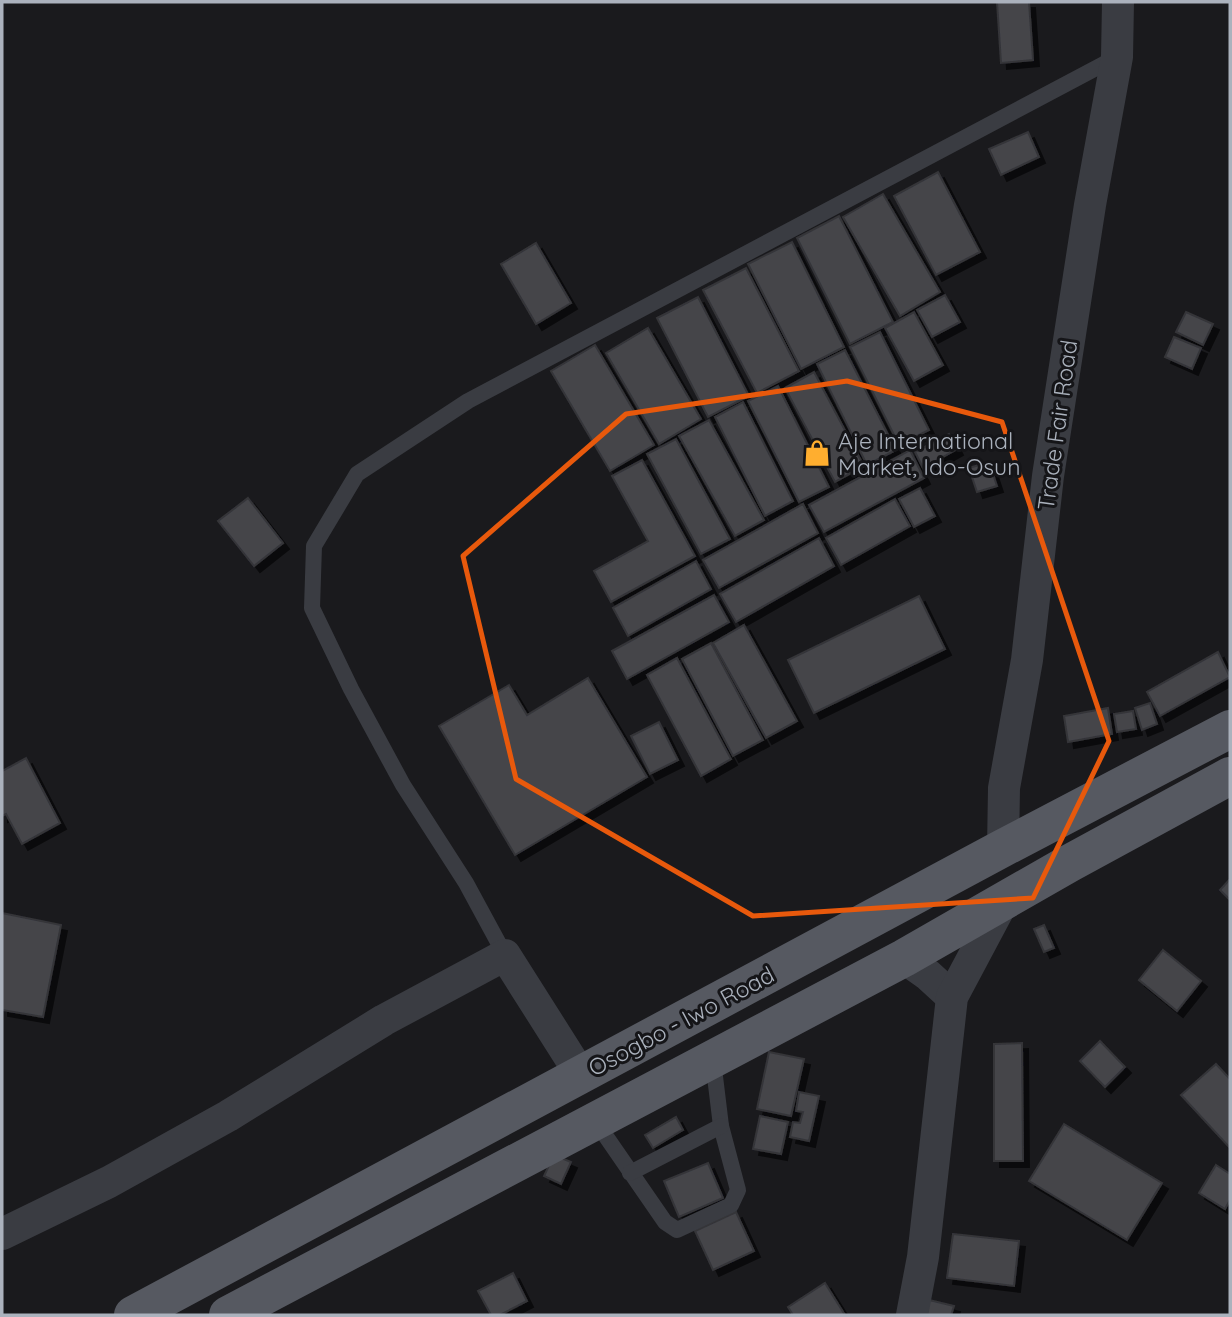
<svg xmlns="http://www.w3.org/2000/svg" width="1232" height="1317" font-family="Quicksand,sans-serif">
<style>
.building{fill:#44454a;stroke:#343439;stroke-width:2;filter:url(#shadow)}
.lines{fill:none;stroke-linecap:round;stroke-linejoin:round}
.service{stroke:#3a3c42;stroke-width:16}
.minor{stroke:#3a3c42;stroke-width:32}
.primary{stroke:#565961;stroke-width:38}
.marked{fill:none;stroke:#e8590c;stroke-width:5;stroke-linejoin:round}
.labels{text-anchor:middle;dominant-baseline:central;stroke-width:6;stroke-linejoin:round;paint-order:stroke}
.street-label{font-size:23px;fill:#abb2bd;stroke:#151518}
.poi-label{font-size:23px;fill:#abb2bd;stroke:#151518;text-anchor:start}
</style>
<defs>
<filter id="shadow"><feDropShadow dx="6" dy="6" stdDeviation="0" flood-color="#0009"/></filter>
</defs>
<rect width="100%" height="100%" fill="#1a1a1d"/>
<g class="building">
<polygon points="997,2 1029,2 1033,60 1001,63"/>
<polygon points="1028,132 1039,157 1001,175 989,149"/>
<polygon points="938,172 980,252 936,275 894,196"/>
<polygon points="883,194 940,292 900,316 843,217"/>
<polygon points="839,216 893,322 850,344 797,238"/>
<polygon points="792,242 844,347 801,369 748,264"/>
<polygon points="536,243 571,303 536,324 501,264"/>
<polygon points="746,268 799,371 757,393 703,290"/>
<polygon points="945,295 960,322 932,337 917,310"/>
<polygon points="698,297 749,396 708,417 657,318"/>
<polygon points="914,312 943,365 914,381 885,328"/>
<polygon points="1186,312 1213,324 1203,345 1176,332"/>
<polygon points="648,328 701,419 659,444 606,353"/>
<polygon points="880,332 929,430 899,445 850,347"/>
<polygon points="1174,337 1201,348 1192,369 1165,357"/>
<polygon points="595,345 654,445 610,471 551,371"/>
<polygon points="845,350 896,450 867,465 817,364"/>
<polygon points="814,372 864,466 835,482 785,388"/>
<polygon points="778,386 829,487 799,502 748,401"/>
<polygon points="743,402 793,501 765,516 715,417"/>
<polygon points="709,420 764,520 735,536 679,436"/>
<polygon points="949,434 957,449 923,468 915,452"/>
<polygon points="676,439 730,539 701,554 647,454"/>
<polygon points="910,450 924,478 824,532 809,505"/>
<polygon points="642,460 695,556 611,602 594,571 648,541 612,476"/>
<polygon points="989,462 997,486 977,492 969,468"/>
<polygon points="920,488 935,516 914,527 899,499"/>
<polygon points="248,498 283,543 254,566 218,521"/>
<polygon points="895,499 910,526 841,565 826,538"/>
<polygon points="803,504 818,533 719,588 703,560"/>
<polygon points="819,538 834,566 736,622 720,594"/>
<polygon points="696,561 711,589 628,636 613,608"/>
<polygon points="714,595 729,622 627,679 612,651"/>
<polygon points="919,596 945,649 814,713 788,660"/>
<polygon points="744,625 797,721 766,738 713,643"/>
<polygon points="711,643 763,740 733,756 682,659"/>
<polygon points="1218,652 1230,677 1160,716 1147,692"/>
<polygon points="677,658 731,759 701,776 647,675"/>
<polygon points="588,678 647,777 515,855 439,726 509,685 527,715"/>
<polygon points="1150,703 1157,724 1142,730 1135,708"/>
<polygon points="1108,708 1112,734 1068,742 1064,716"/>
<polygon points="1133,711 1136,729 1117,732 1114,714"/>
<polygon points="659,722 678,760 650,774 631,736"/>
<polygon points="26,758 60,823 22,844 6,814 2,816 2,771"/>
<polygon points="1230,879 1230,900 1220,890"/>
<polygon points="2,913 61,925 43,1017 2,1010"/>
<polygon points="1044,925 1054,948 1044,952 1034,929"/>
<polygon points="1163,950 1201,981 1177,1011 1139,980"/>
<polygon points="1100,1041 1125,1067 1105,1087 1080,1061"/>
<polygon points="1022,1043 1023,1161 994,1161 994,1044"/>
<polygon points="769,1052 804,1059 791,1116 757,1109"/>
<polygon points="1216,1064 1230,1079 1230,1148 1181,1095"/>
<polygon points="799,1092 819,1096 809,1141 790,1137 793,1122 800,1123 803,1112 796,1111"/>
<polygon points="760,1116 788,1122 781,1154 753,1149"/>
<polygon points="676,1117 683,1130 653,1148 645,1135"/>
<polygon points="1064,1124 1162,1183 1127,1240 1029,1181"/>
<polygon points="554,1155 571,1162 561,1184 544,1176"/>
<polygon points="708,1163 723,1198 679,1217 664,1181"/>
<polygon points="1216,1165 1230,1174 1230,1200 1225,1209 1199,1193"/>
<polygon points="736,1212 754,1251 713,1270 695,1231"/>
<polygon points="953,1234 1019,1241 1014,1286 947,1278"/>
<polygon points="513,1273 527,1301 500,1315 491,1315 478,1291"/>
<polygon points="825,1283 845,1315 793,1315 788,1307"/>
<polygon points="925,1299 954,1306 951,1315 921,1315"/>
</g>
<g class="lines">
<g class="service">
<polyline points="505,955 466,883 403,785 351,689 312,608 314,546 357,474 468,401 1117,57"/>
<polyline points="596,1122 665,1222 677,1230 731,1205 738,1190 721,1126 713,1060"/>
<polyline points="630,1173 721,1126"/>
</g>
<g class="minor">
<polyline points="1003,848 1004,788 1027,660 1048,476 1090,205 1117,57 1118,2"/>
<polyline points="904,958 928,975 952,997"/>
<polyline points="2,1234 109,1182 228,1116 384,1020 505,955 581,1075"/>
<polyline points="912,1315 923,1257 952,997 1002,903"/>
</g>
<g class="primary">
<polyline points="133,1315 1003,848 1230,729"/>
<polyline points="228,1315 904,958 1070,863 1230,776"/>
</g>
</g>
<path class="marked" d="M847,381L1002,422L1109,741L1033,898L753,916L516,779L463,556L626,414Z"/>
<defs>
<symbol id="shop-bare" viewBox="-9 -9 18 18"><path d="M-5-2.5h2.3a2.7 3.5 0 0 1 5.4 0H5L5.5 6h-11ZM-1.5-2.5h3a1.5 2.3 0 0 0-3 0Z" fill="#ffae2f" stroke="#151518" stroke-width="2.5" paint-order="stroke"/></symbol>
</defs>
<g fill-rule="evenodd">
<use href="#shop-bare" x="798" y="434" width="38" height="38"/>
</g>
<g class="labels">
<g class="street-label">
<text transform="translate(1057 425) rotate(-82)">Trade Fair Road</text>
<text transform="translate(681 1021) rotate(-28)">Osogbo - Iwo Road</text>
</g>
<g class="poi-label">
<text x="838" y="440">Aje International<tspan x="838" dy="26">Market, Ido-Osun</tspan></text>
</g>
</g>
<rect width="1232" height="1317" fill="none" stroke="#abb2bd" stroke-width="7"/>
</svg>
